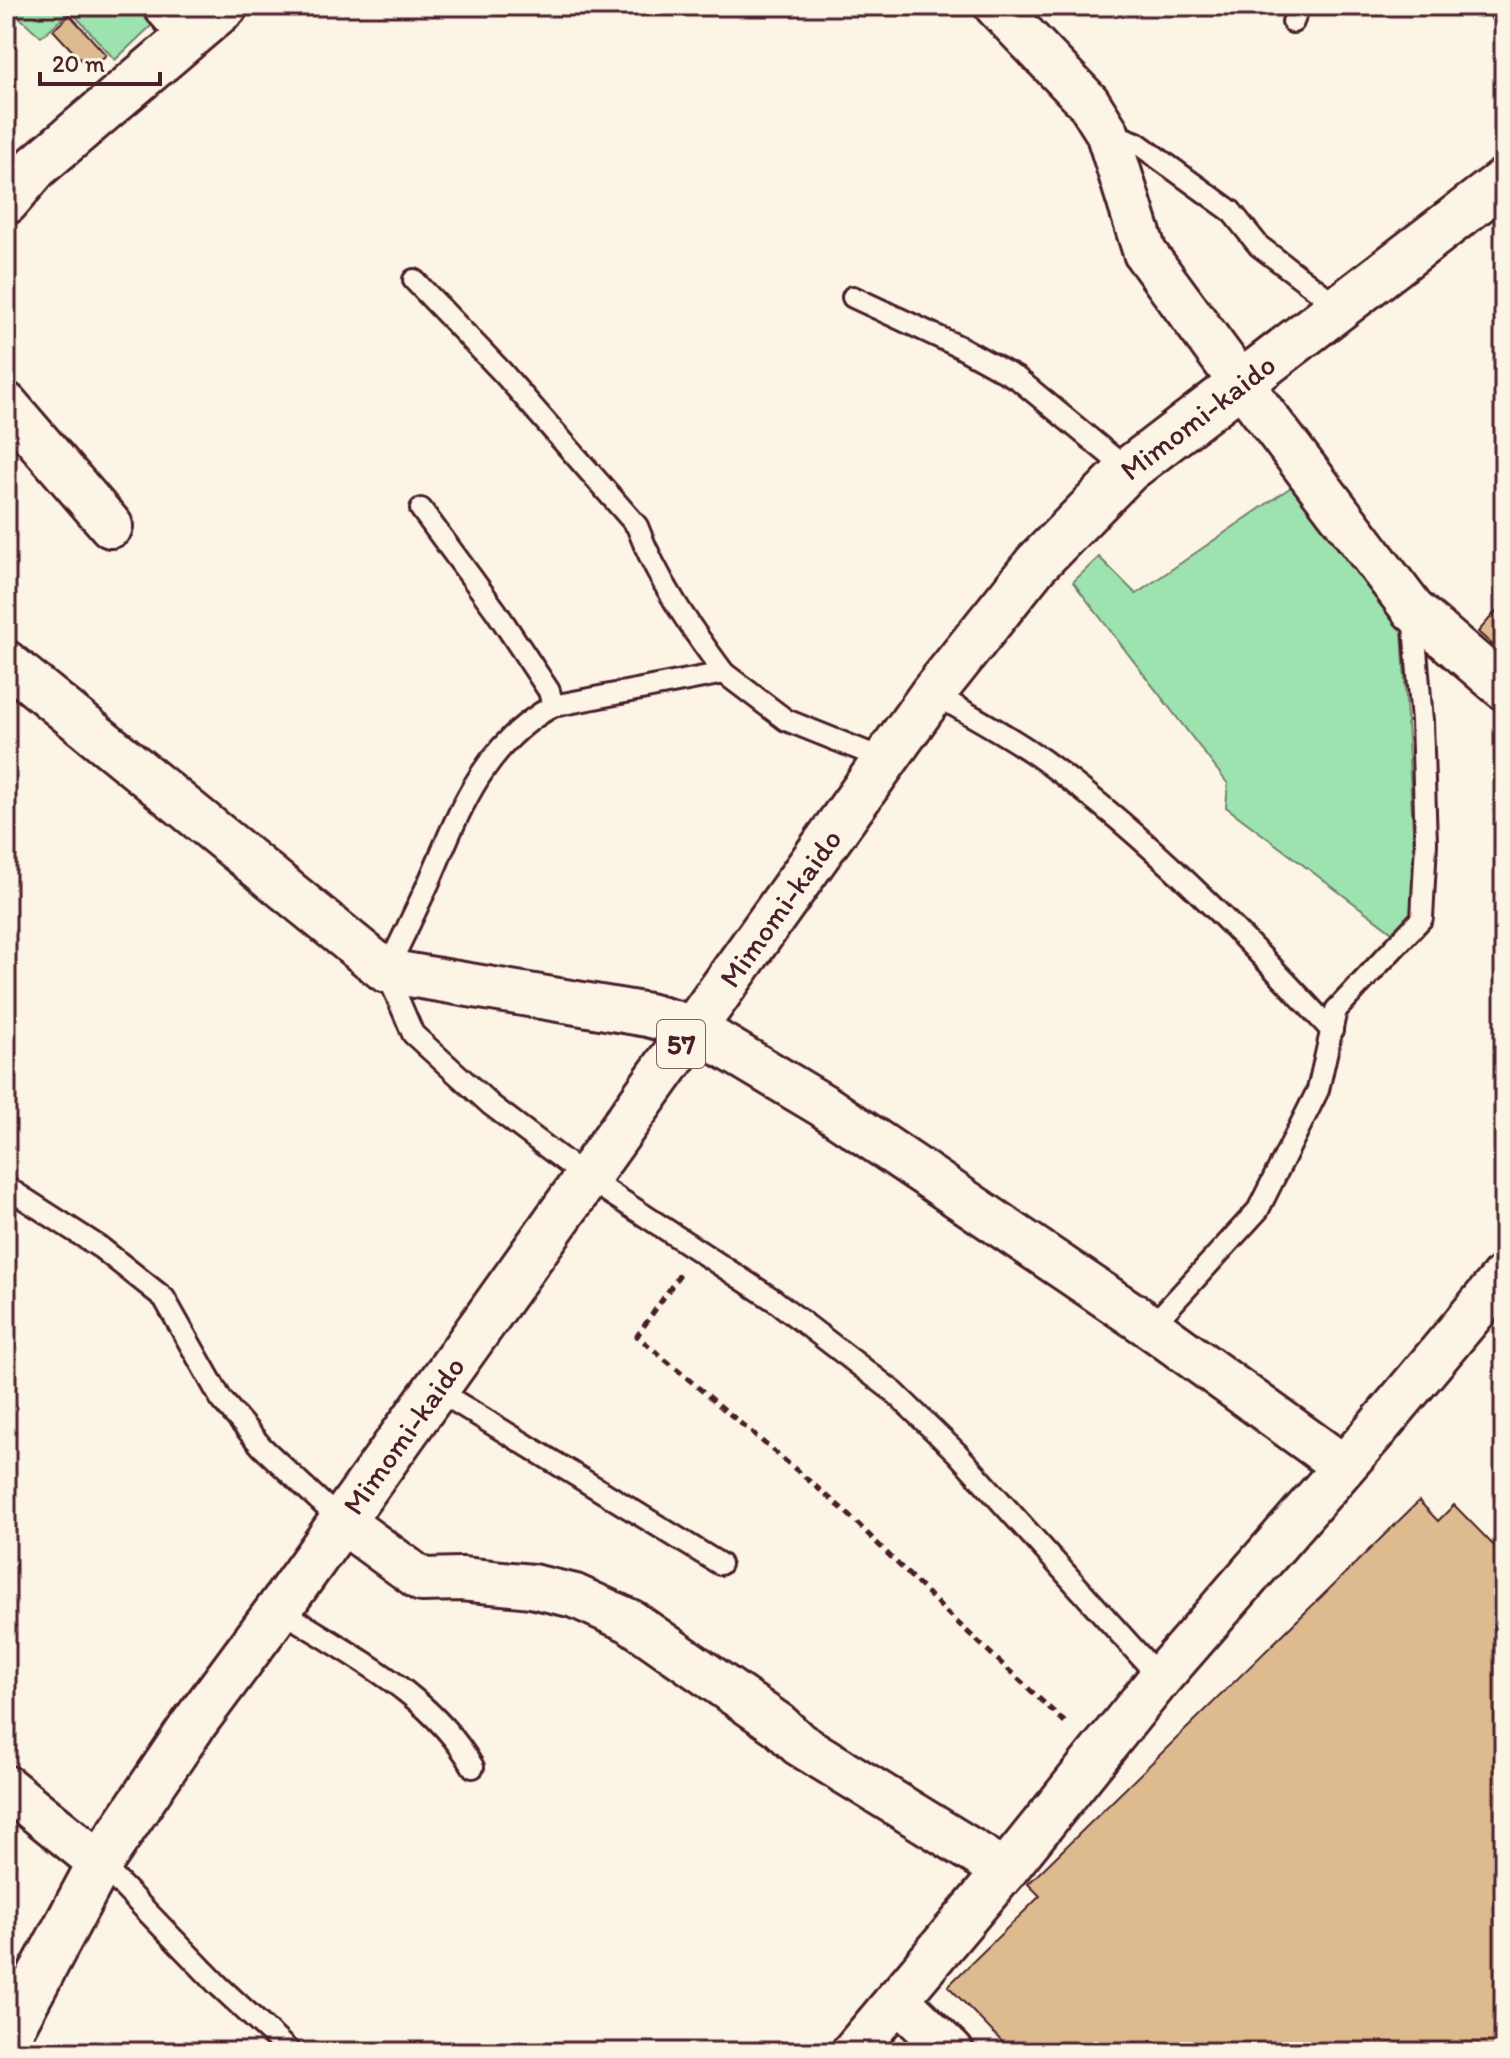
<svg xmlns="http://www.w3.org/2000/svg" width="1510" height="2058" font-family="Itim,sans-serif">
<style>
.green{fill:#9de3af;stroke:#74816d;stroke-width:2}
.building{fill:#ddbb8f;stroke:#4a1f2b;stroke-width:2}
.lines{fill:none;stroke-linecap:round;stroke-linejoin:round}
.service-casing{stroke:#4a1f2b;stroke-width:26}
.minor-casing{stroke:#4a1f2b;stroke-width:48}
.tertiary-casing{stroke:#4a1f2b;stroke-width:50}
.primary-casing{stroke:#4a1f2b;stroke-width:50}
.path{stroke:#4a1f2b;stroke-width:5;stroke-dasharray:8 6;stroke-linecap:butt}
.service{stroke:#fcf5e5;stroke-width:20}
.minor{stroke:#fcf5e5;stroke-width:42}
.tertiary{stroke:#fcf5e5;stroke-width:44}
.primary{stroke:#fcf5e5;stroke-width:44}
.labels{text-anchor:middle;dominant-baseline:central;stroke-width:6;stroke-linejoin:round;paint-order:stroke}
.shield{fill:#fcf5e5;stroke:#7f5f63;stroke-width:2}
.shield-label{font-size:28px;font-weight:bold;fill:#4a1f2b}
.street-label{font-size:30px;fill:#4a1f2b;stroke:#fcf5e5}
</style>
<rect width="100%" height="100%" fill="#fcf5e5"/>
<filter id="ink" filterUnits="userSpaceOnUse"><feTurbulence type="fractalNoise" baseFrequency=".0125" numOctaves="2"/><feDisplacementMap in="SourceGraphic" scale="16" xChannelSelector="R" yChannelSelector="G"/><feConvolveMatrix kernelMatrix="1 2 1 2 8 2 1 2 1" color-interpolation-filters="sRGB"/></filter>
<g filter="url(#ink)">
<g class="green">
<polygon points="7,6 148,6 155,14 151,26 115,60 71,11 41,37"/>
<polygon points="1294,485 1402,628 1417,906 1395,934 1226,807 1228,784 1073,582 1099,557 1136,594"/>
</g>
<g class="building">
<polygon points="70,15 106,55 90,70 53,30"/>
<polygon points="1504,602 1504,655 1478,632"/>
<polygon points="1419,1501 1438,1521 1454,1505 1504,1556 1504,2050 1502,2052 1161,2052 1151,2041 1140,2052 1012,2052 948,1986 1040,1896 1028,1884"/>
</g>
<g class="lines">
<defs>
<g id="service">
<polyline points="1497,6 1504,15"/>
<polyline points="1293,22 1299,6"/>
<polyline points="1108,132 1137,143 1231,211 1259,246 1338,306"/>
<path d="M414,280L503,373L637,526C657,580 690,627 724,673"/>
<polyline points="853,297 960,347 1018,379 1128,470"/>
<polyline points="421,509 496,611 549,691 553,706"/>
<path d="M933,693C969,715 1009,735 1043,760C1150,838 1242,934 1332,1031"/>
<path d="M886,760L786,720L724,673L553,706C483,744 458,814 429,882C415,912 401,942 386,971L413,1034L491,1105L587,1178L774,1300L894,1392L957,1453L1160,1678"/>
<polyline points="6,1187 101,1248 164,1298 221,1399 262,1447 340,1520"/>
<polyline points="1151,1327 1258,1210 1318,1090 1336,1010 1422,918 1426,843 1422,721 1413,614"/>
<polyline points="435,1389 720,1564"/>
<path d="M279,1609C348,1654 431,1693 473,1767"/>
<polyline points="100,1863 218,1985 290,2052"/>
</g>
<g id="minor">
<polyline points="165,6 190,34"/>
<polyline points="996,6 1088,102 1107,132 1145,253 1240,382 1413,610 1504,688"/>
<polyline points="6,404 111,526"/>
<polyline points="6,662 386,971 648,1015 692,1027 824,1106 1151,1327 1343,1466"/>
<polyline points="340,1520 422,1580 461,1579 532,1586 575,1596 630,1621 779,1725 799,1744 1005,1871"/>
<polyline points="6,1787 100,1863"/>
<polyline points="897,1999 952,2052"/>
<polyline points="853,2052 1005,1871 1160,1678 1373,1433 1504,1276"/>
</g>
<polyline id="tertiary" points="6,202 36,167 225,6"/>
<g id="primary">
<path id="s1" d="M6,2039L100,1863L193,1725L279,1609L933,693L1036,564L1128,470L1504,181"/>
</g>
</defs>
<use href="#service" class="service-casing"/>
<use href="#minor" class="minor-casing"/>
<use href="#tertiary" class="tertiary-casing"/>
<use href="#primary" class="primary-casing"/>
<polyline class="path" points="680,1274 637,1336 845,1511 944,1610 1069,1726"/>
<use href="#service" class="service"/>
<use href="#minor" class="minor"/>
<use href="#tertiary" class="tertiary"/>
<use href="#primary" class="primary"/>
</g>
</g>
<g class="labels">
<rect class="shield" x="657" y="1020" width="48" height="48" rx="6"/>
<g class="shield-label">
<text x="681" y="1044">57</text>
</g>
<g class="street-label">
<text stroke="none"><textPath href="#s1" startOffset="2020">Mimomi-kaido</textPath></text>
<text stroke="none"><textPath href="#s1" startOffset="1372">Mimomi-kaido</textPath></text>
<text stroke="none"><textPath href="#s1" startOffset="724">Mimomi-kaido</textPath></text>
</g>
</g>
<rect width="1510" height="2058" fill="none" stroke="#fcf5e5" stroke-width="32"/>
<rect x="16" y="16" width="1478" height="2026" fill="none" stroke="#4a1f2b" stroke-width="3" filter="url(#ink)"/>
<path d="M40 72v12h120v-12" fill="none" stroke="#4a1f2b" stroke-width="4"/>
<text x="52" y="72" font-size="24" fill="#4a1f2b" stroke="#fcf5e5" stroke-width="6" paint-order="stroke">20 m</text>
</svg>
